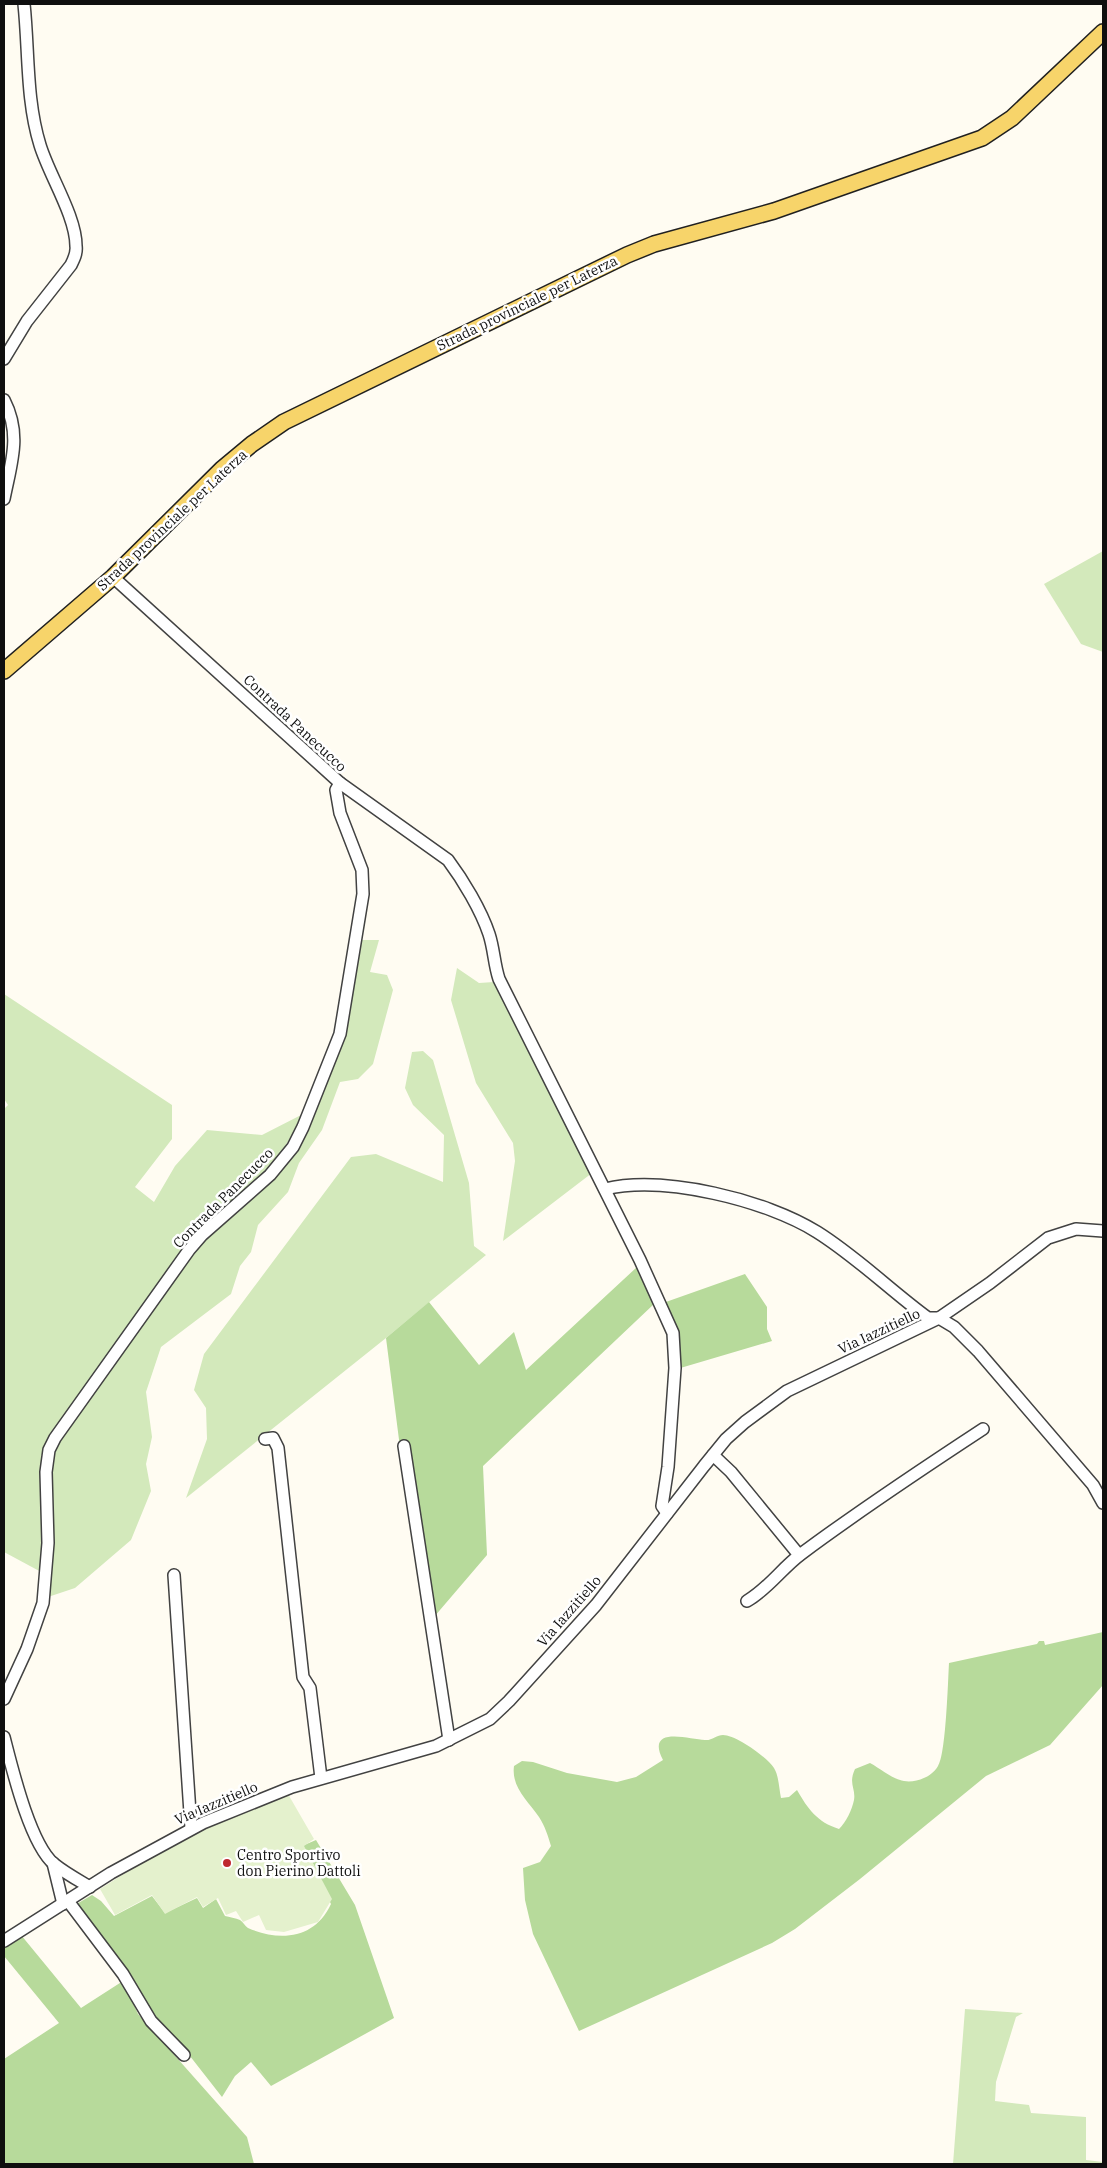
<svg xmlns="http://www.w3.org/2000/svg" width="1107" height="2168" font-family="'IBM Plex Serif',serif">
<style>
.green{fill:#d3e9bb}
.forest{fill:#b7da9b}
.pitch{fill:#e4f1cd}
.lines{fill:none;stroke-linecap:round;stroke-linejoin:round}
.minor-casing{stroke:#424242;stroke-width:14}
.major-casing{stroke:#202020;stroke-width:18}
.minor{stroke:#fff;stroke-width:11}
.major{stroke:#f7d46a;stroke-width:15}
.poi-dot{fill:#bf282f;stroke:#fff;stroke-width:2}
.labels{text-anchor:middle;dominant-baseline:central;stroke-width:5;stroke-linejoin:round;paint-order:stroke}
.street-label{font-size:14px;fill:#0f0f0f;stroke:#fff}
.poi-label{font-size:14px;fill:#0f0f0f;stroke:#fff;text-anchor:start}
</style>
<rect width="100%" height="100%" fill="#fffcf2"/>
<g class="green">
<polygon points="1103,551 1103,652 1081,644 1044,584"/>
<polygon points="356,940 379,940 370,972 387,975 393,990 373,1064 358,1079 340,1082 322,1130 299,1163 288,1192 258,1225 251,1252 240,1266 231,1294 161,1347 146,1392 152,1437 146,1464 151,1491 131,1540 75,1588 48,1597 53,1445 45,1455 41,1455 45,1553 43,1573 4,1552 4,1109 8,1105 4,1099 4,994 172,1105 172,1139 135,1187 154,1202 175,1166 207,1130 262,1135 305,1113 275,1163 191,1250 295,1147 341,1041"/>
<polygon points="457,968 479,983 494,982 592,1173 503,1241 515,1161 513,1143 476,1083 451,1000"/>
<polygon points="423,1051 433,1060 469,1183 474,1246 486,1255 386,1338 186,1498 207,1439 206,1408 194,1390 204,1354 351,1157 376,1154 443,1182 444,1135 413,1105 405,1088 412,1052"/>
<polygon points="965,2009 1023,2013 1016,2017 996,2082 995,2101 1029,2105 1031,2113 1086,2117 1086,2160 1103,2162 1103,2164 953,2164"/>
</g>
<g class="forest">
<polygon points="637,1267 654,1304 483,1466 487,1555 434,1617 403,1471 386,1338 429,1302 479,1365 514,1332 526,1370"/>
<polygon points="745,1274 767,1307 767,1329 772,1341 677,1369 663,1303"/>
<path d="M1103,1632V1685L1050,1745L986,1776L860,1879L795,1929L772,1943L579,2031L533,1934L525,1900L523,1868L540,1862L551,1846C548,1836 545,1826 539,1817C528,1801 511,1787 514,1766L522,1761L533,1762L567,1773L617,1782L636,1777L663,1760C645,1725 689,1739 705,1740C711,1741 717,1735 723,1735C736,1735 767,1757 774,1768C779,1776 779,1789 781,1798L789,1797L797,1790C808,1809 817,1822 839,1829C846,1822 852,1810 854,1800C856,1788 848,1784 855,1769L870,1763C881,1769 892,1779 904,1781C916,1783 932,1777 938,1766C946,1755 948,1681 949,1663L1037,1644L1039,1641H1044L1045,1645Z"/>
<path d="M316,1840L355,1905L394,2018L271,2086L251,2062L235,2076L222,2097L186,2051L151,2016L75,1905L92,1895L101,1901L114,1916L152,1896L165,1913L197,1898L203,1908L216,1899L225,1916C229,1917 236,1918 240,1920C243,1922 245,1926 248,1928C280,1942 315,1939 331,1904L302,1846Z"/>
<polygon points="21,1935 81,2008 123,1981 138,2014 247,2137 254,2164 4,2164 4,2059 59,2023 4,1956 4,1945"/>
</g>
<polygon class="pitch" points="288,1794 314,1839 304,1846 332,1899 318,1922 284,1932 266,1930 259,1915 243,1922 236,1911 226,1915 218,1898 203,1907 197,1897 165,1914 152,1895 115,1915 100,1889 182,1837"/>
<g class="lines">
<defs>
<g id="minor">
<path d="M4,359L27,321L71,265C74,259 77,253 76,246C76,216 49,175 40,145C26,100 29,51 24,4"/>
<path d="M4,400C22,435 11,463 4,499"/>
<path d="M340,783L448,860C463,880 481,910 489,934C494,949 494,964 499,979L640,1260L673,1333L675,1368L668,1467L662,1506L667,1513"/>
<path d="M605,1189C664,1175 766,1200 817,1232C857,1257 891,1291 928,1318H939L954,1327L978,1351L1093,1485L1103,1503"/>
<polyline points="265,1439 273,1438 278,1448 303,1677 310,1688 321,1778"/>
<polyline points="404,1446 449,1740"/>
<polyline points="713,1455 731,1472 799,1555"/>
<polyline points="174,1575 191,1828"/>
<path d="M747,1601C768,1589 782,1568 801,1554C860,1510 922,1469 983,1429"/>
<polyline points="4,1699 27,1649 43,1603 48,1543 46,1472 49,1450 55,1438 189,1250 202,1235 270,1175 293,1147 303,1127 340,1034 363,894 362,870 340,813 336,790 340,783 113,577"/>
<path d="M4,1737C12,1768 30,1844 54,1864C65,1873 78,1880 90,1887"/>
<polyline points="53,1863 63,1904"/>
<polyline points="68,1901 123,1974 151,2021 184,2055"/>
<polyline points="4,1941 111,1873 203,1823 292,1787 436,1746 490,1719 509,1701 596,1605 704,1466 726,1439 745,1422 787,1391 939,1318 990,1283 1048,1238 1076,1229 1103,1231"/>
</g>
<polyline id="major" points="4,671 113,577 222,469 252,444 284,422 627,255 654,244 774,211 982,138 1012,118 1103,32"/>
</defs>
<use href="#minor" class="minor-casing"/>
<use href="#major" class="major-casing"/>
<use href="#minor" class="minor"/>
<use href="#major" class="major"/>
</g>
<circle class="poi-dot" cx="227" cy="1863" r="5"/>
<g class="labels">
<g class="street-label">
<text transform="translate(527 303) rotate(-26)">Strada provinciale per Laterza</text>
<text transform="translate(172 520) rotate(-43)">Strada provinciale per Laterza</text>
<text transform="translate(295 723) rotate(43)">Contrada Panecucco</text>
<text transform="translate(223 1198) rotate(-45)">Contrada Panecucco</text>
<text transform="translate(879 1331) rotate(-25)">Via Iazzitiello</text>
<text transform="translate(569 1611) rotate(-49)">Via Iazzitiello</text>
<text transform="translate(216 1803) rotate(-23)">Via Iazzitiello</text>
</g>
<g class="poi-label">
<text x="237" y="1855">Centro Sportivo<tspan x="237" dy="16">don Pierino Dattoli</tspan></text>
</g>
</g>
<rect width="1107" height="2168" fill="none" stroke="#0f0f0f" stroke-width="10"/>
</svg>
